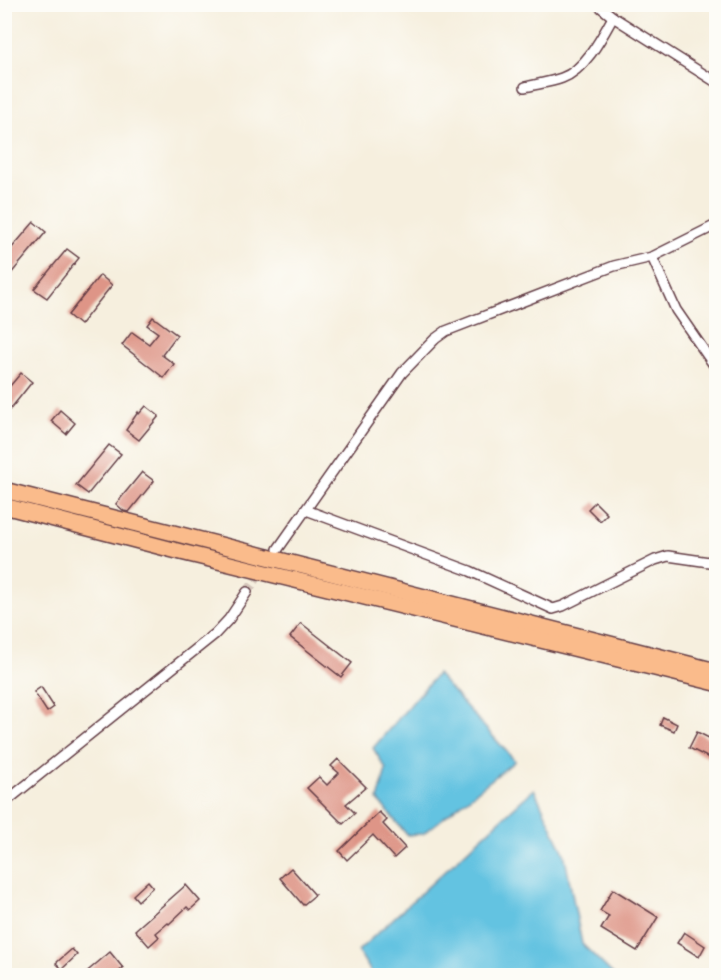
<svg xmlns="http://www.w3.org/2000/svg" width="721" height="980" font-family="Mynerve,sans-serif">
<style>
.water{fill:#63c3e1;stroke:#567186;stroke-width:1.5}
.building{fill:#de9587}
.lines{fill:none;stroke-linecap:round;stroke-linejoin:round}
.minor-tunnel{stroke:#d4c5ba;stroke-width:9;stroke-dasharray:9 4.5;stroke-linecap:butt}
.minor-casing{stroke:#643e46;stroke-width:12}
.trunk-casing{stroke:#643e46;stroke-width:18}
.minor{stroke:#fff;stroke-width:9}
.trunk{stroke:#fabb8b;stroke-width:15}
</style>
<rect width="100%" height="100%" fill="#fdfcf7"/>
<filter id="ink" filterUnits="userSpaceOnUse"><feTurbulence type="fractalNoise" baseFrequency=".0167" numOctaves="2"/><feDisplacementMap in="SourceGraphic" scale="12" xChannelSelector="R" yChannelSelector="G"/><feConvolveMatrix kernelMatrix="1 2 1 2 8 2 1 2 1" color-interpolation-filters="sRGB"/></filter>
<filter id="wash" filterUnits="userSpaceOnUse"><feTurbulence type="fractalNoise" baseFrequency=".008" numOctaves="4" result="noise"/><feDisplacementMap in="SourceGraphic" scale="24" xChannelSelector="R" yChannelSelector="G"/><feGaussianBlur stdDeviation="1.35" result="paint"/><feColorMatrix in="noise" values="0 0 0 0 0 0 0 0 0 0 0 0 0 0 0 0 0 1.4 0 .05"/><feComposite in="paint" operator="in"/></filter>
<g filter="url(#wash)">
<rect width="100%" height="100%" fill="#f6efde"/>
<g class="water">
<polygon points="437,674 515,761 423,834 407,835 378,800 386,769 373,748"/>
<polygon points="534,789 564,853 582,944 614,975 373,975 358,951"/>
</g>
<g id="blocks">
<g class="building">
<polygon points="34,222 46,232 4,282 4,257"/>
<polygon points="67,249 79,258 47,298 34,289"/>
<polygon points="100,275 112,285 80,325 68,315"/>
<polygon points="153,317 177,335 162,355 174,364 164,378 122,345 132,332 149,344 158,333 147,325"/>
<polygon points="21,373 32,382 4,417 4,393"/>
<polygon points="146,406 159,416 139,440 126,430 138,412 139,414"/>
<polygon points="60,410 75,423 66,434 51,421"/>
<polygon points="109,445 121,454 88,494 76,485"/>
<polygon points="142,472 154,481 129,512 124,511 116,504"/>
<polygon points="595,502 607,514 600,521 588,509"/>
<polygon points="301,623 352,663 341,677 290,637"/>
<polygon points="41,687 54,707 47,712 34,692"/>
<polygon points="663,717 677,724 674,731 660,725"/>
<polygon points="697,732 717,742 717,762 689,748"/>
<polygon points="338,759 366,787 346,804 355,813 343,824 307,788 319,777 327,785 339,773 331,766"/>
<polygon points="379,812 387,820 383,824 405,848 394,858 373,835 347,860 339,851"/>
<polygon points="291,868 315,895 303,905 280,878"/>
<polygon points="148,881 153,887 138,901 133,895"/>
<polygon points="186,885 200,901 190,910 187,907 169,924 168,923 156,933 159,937 149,946 135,930"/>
<polygon points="613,889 658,917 637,951 601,929 609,916 600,911"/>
<polygon points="684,932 705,946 699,957 677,943"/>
<polygon points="72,949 77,955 62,969 56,963"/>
<polygon points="110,952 123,968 115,975 83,975"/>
</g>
</g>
</g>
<g filter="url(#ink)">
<use href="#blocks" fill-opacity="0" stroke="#643e46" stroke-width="1.5"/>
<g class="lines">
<polyline class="minor-tunnel" points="247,592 263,570"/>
<defs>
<g id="minor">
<polyline points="597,4 613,17 716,82"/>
<path d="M525,87C537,84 551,82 562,78C585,70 602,37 613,17"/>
<polyline points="652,257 676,310 716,368"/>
<polyline points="306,510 470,571 553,609 563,606 655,560 668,556 716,563"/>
<polyline points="278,549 402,373 435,339 446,331 614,266 652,257 716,225"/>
<polyline points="4,803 215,634 229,619 247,592"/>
</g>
<g id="trunk">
<polyline points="4,490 716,671"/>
<polyline points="4,506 181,552 716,683"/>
</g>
</defs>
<use href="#minor" class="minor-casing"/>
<use href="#trunk" class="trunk-casing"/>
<use href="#minor" class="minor"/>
<use href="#trunk" class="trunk"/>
</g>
</g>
<rect width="721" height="980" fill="none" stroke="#fdfcf7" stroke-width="24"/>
</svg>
